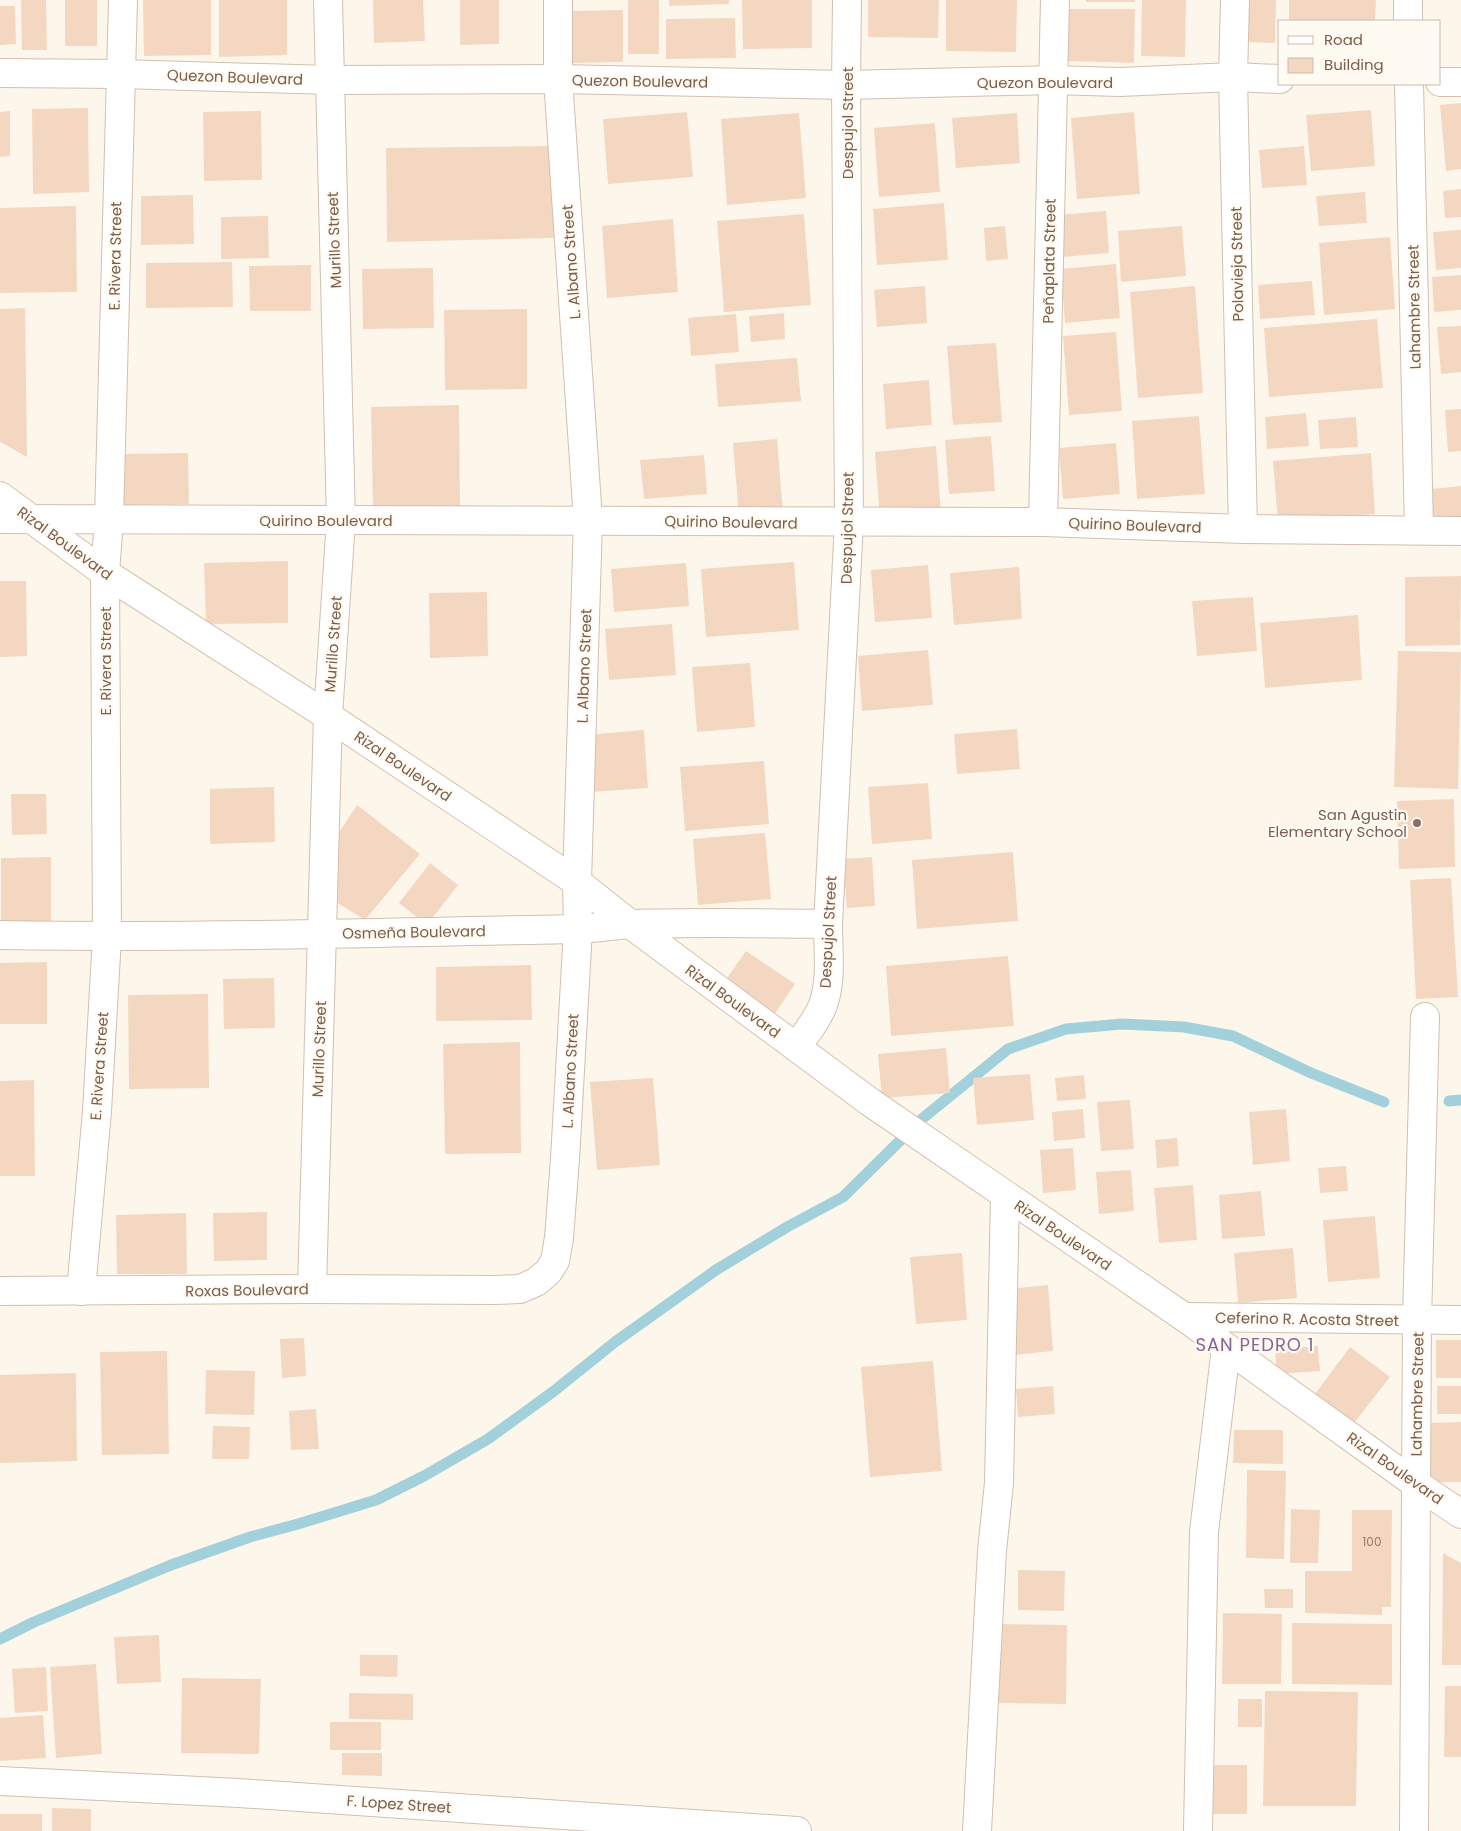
<svg xmlns="http://www.w3.org/2000/svg" width="1461" height="1831" font-family="Poppins,sans-serif">
<style>
.lines{fill:none;stroke-linecap:round;stroke-linejoin:round}
.stream{stroke:#a3d1db;stroke-width:11}
.building{fill:#f4d7c1}
.minor-casing{stroke:#d2bfaf;stroke-width:30}
.tertiary-casing{stroke:#d2bfaf;stroke-width:30}
.secondary-casing{stroke:#d7c1ae;stroke-width:30}
.minor{stroke:#fff;stroke-width:28}
.tertiary{stroke:#fff;stroke-width:28}
.secondary{stroke:#fff;stroke-width:28}
.education-dot{fill:#8d6e63;stroke:#fffaf2;stroke-width:2}
.labels{text-anchor:middle;dominant-baseline:central;stroke-width:4.5;stroke-linejoin:round;paint-order:stroke}
.number-label{font-size:12px;fill:#997c68}
.street-label{font-size:15px;fill:#7b5e4b;stroke:#fffaf2}
.education-label{font-size:15px;fill:#785e54;stroke:#fffaf2;text-anchor:end}
.quarter-label{font-size:18px;letter-spacing:1px;fill:#876496;stroke:#fffaf2}
</style>
<rect width="100%" height="100%" fill="#fdf7eb"/>
<g class="lines">
<g class="stream">
<polyline points="1449,1101 1461,1100"/>
<polyline points="0,1639 34,1622 171,1565 250,1537 298,1524 376,1500 424,1476 488,1439 554,1391 615,1342 716,1270 787,1227 843,1197 923,1118 1008,1049 1066,1029 1122,1024 1184,1027 1233,1036 1311,1073 1384,1102"/>
</g>
</g>
<g class="building">
<polygon points="21,0 46,0 47,50 22,50"/>
<rect x="65" y="0" width="32" height="46"/>
<polygon points="143,0 211,0 211,55 144,56"/>
<polygon points="219,0 287,0 287,55 219,57"/>
<polygon points="373,0 423,0 425,41 374,43"/>
<polygon points="460,0 499,0 499,44 460,45"/>
<rect x="628" y="0" width="31" height="54"/>
<polygon points="669,0 729,0 729,4 669,6"/>
<polygon points="742,0 812,0 812,48 743,49"/>
<polygon points="868,0 939,0 938,38 868,37"/>
<polygon points="946,0 1017,0 1016,52 946,51"/>
<rect x="1086" y="0" width="49" height="2"/>
<polygon points="1142,0 1186,0 1185,57 1141,56"/>
<polygon points="1248,0 1276,0 1275,43 1247,42"/>
<polygon points="1289,0 1376,0 1375,21 1289,21"/>
<polygon points="0,6 15,6 16,44 0,45"/>
<polygon points="1068,9 1135,9 1134,63 1067,61"/>
<polygon points="623,10 623,62 573,63 572,11"/>
<polygon points="735,18 736,58 666,59 666,19"/>
<polygon points="1461,103 1461,169 1446,171 1440,105"/>
<polygon points="88,108 89,192 33,194 32,109"/>
<polygon points="1371,110 1375,166 1311,171 1306,115"/>
<polygon points="10,111 10,156 0,157 0,112"/>
<polygon points="261,111 262,180 204,181 203,112"/>
<polygon points="687,112 693,177 608,184 603,119"/>
<polygon points="1134,112 1140,194 1077,199 1071,118"/>
<polygon points="799,113 806,198 727,205 721,119"/>
<polygon points="1017,113 1020,163 956,168 952,118"/>
<polygon points="935,123 940,192 879,197 874,128"/>
<polygon points="553,146 554,238 387,242 386,148"/>
<polygon points="1304,146 1307,185 1262,188 1259,150"/>
<polygon points="1461,189 1461,217 1445,218 1443,191"/>
<polygon points="1365,192 1367,223 1319,226 1316,196"/>
<polygon points="193,195 194,244 141,245 141,196"/>
<polygon points="944,203 948,260 877,265 873,209"/>
<polygon points="76,206 77,292 0,293 0,208"/>
<polygon points="1106,211 1109,253 1063,257 1059,215"/>
<polygon points="804,214 811,305 724,312 717,221"/>
<polygon points="268,216 269,258 221,259 221,217"/>
<polygon points="673,219 678,292 607,298 602,226"/>
<polygon points="1005,226 1008,259 986,261 984,228"/>
<polygon points="1182,226 1186,276 1121,282 1118,231"/>
<polygon points="1461,230 1461,268 1436,270 1433,232"/>
<polygon points="1390,237 1395,309 1324,315 1319,243"/>
<polygon points="232,262 233,307 146,308 146,263"/>
<polygon points="1116,264 1120,318 1065,323 1061,269"/>
<polygon points="311,265 311,311 250,311 249,266"/>
<polygon points="433,268 434,328 363,329 362,269"/>
<polygon points="1461,275 1461,310 1434,312 1432,277"/>
<polygon points="1312,281 1315,315 1260,319 1258,285"/>
<polygon points="925,286 927,323 877,327 874,290"/>
<polygon points="1195,286 1203,393 1138,398 1130,292"/>
<polygon points="25,308 27,457 0,442 0,309"/>
<polygon points="527,309 527,389 445,390 444,310"/>
<polygon points="784,313 785,339 751,342 749,316"/>
<polygon points="736,314 739,352 691,356 688,318"/>
<polygon points="1377,319 1383,388 1269,397 1264,328"/>
<polygon points="1461,326 1461,372 1441,374 1437,327"/>
<polygon points="1116,332 1122,411 1069,415 1063,336"/>
<polygon points="996,343 1002,422 953,425 947,346"/>
<polygon points="797,358 801,401 718,407 715,364"/>
<polygon points="929,380 932,425 886,429 883,384"/>
<polygon points="459,405 460,508 373,510 371,407"/>
<polygon points="1461,409 1461,451 1448,452 1445,410"/>
<polygon points="1306,413 1309,446 1267,449 1265,417"/>
<polygon points="1199,416 1205,494 1137,499 1132,421"/>
<polygon points="1356,417 1358,447 1320,449 1318,420"/>
<polygon points="991,436 995,491 949,494 945,440"/>
<polygon points="777,439 783,513 739,517 733,443"/>
<polygon points="1116,443 1120,494 1063,499 1059,448"/>
<polygon points="936,446 941,514 880,519 875,452"/>
<polygon points="188,453 189,504 122,505 122,454"/>
<polygon points="1371,453 1375,514 1278,521 1273,461"/>
<polygon points="704,455 707,494 644,499 640,460"/>
<polygon points="1461,486 1461,522 1434,524 1431,489"/>
<polygon points="288,561 288,623 206,624 204,563"/>
<polygon points="794,562 799,630 706,637 701,569"/>
<polygon points="686,563 689,606 614,612 611,569"/>
<polygon points="928,565 932,618 875,622 871,570"/>
<polygon points="1019,567 1022,619 954,625 950,573"/>
<polygon points="1461,576 1460,645 1405,646 1405,577"/>
<polygon points="0,581 26,581 27,656 0,657"/>
<polygon points="487,592 488,656 430,658 429,593"/>
<polygon points="1253,597 1257,651 1197,656 1192,601"/>
<polygon points="1358,615 1362,680 1265,688 1260,623"/>
<polygon points="672,624 676,675 609,680 605,629"/>
<polygon points="928,650 933,705 862,711 858,656"/>
<polygon points="1398,651 1461,652 1458,789 1394,787"/>
<polygon points="750,663 755,727 697,732 692,667"/>
<polygon points="1017,729 1020,769 957,774 954,734"/>
<polygon points="644,730 648,788 591,792 586,735"/>
<polygon points="764,761 769,824 685,831 680,767"/>
<polygon points="928,783 932,839 872,844 868,787"/>
<polygon points="274,787 275,842 210,844 210,789"/>
<polygon points="11,794 46,794 47,834 12,835"/>
<polygon points="1454,799 1455,867 1399,869 1397,801"/>
<polygon points="357,805 420,854 365,920 336,902 331,845"/>
<polygon points="765,833 771,899 698,905 693,839"/>
<polygon points="1013,852 1018,921 917,929 912,860"/>
<polygon points="51,857 51,922 1,922 1,858"/>
<polygon points="872,857 875,906 847,908 843,859"/>
<polygon points="430,863 458,885 427,925 399,903"/>
<polygon points="1451,878 1458,997 1416,999 1410,880"/>
<polygon points="746,951 795,984 772,1018 722,985"/>
<polygon points="1008,956 1014,1026 891,1036 886,966"/>
<polygon points="47,962 47,1024 0,1024 0,963"/>
<polygon points="531,965 532,1020 436,1021 436,967"/>
<polygon points="274,978 275,1028 224,1029 223,979"/>
<polygon points="208,994 209,1088 129,1089 128,995"/>
<polygon points="520,1042 521,1153 445,1154 443,1044"/>
<polygon points="946,1048 950,1093 882,1098 878,1054"/>
<polygon points="1030,1074 1034,1120 977,1125 973,1078"/>
<polygon points="1084,1075 1086,1099 1057,1101 1055,1078"/>
<polygon points="653,1078 660,1165 597,1170 590,1082"/>
<polygon points="34,1080 35,1176 0,1176 0,1081"/>
<polygon points="1130,1100 1134,1149 1101,1151 1097,1102"/>
<polygon points="1083,1109 1085,1138 1054,1141 1052,1112"/>
<polygon points="1286,1109 1290,1161 1253,1165 1249,1112"/>
<polygon points="1177,1138 1179,1166 1157,1168 1155,1140"/>
<polygon points="1073,1148 1076,1190 1043,1193 1040,1150"/>
<polygon points="1346,1166 1348,1191 1320,1193 1318,1168"/>
<polygon points="1131,1170 1134,1211 1099,1214 1096,1172"/>
<polygon points="1193,1185 1197,1240 1159,1243 1154,1188"/>
<polygon points="1261,1191 1265,1236 1222,1239 1219,1195"/>
<polygon points="267,1212 267,1260 214,1261 213,1213"/>
<polygon points="186,1213 187,1274 117,1274 116,1215"/>
<polygon points="1375,1216 1380,1278 1328,1282 1323,1220"/>
<polygon points="1293,1248 1297,1298 1238,1303 1234,1253"/>
<polygon points="962,1253 967,1320 916,1324 910,1257"/>
<polygon points="1048,1285 1053,1351 1013,1355 1008,1289"/>
<polygon points="304,1338 306,1376 282,1378 280,1339"/>
<rect x="1436" y="1340" width="25" height="38"/>
<polygon points="1318,1346 1320,1371 1277,1374 1275,1350"/>
<polygon points="1350,1347 1390,1377 1354,1423 1315,1394"/>
<polygon points="167,1351 169,1454 102,1455 100,1352"/>
<polygon points="933,1361 942,1471 870,1477 861,1367"/>
<polygon points="206,1370 255,1371 254,1415 205,1414"/>
<polygon points="76,1373 77,1461 0,1463 0,1375"/>
<polygon points="1053,1386 1055,1414 1018,1417 1016,1389"/>
<rect x="1437" y="1386" width="24" height="28"/>
<polygon points="316,1409 319,1449 291,1450 289,1411"/>
<polygon points="1461,1422 1461,1482 1426,1482 1426,1423"/>
<polygon points="213,1426 250,1427 249,1459 212,1459"/>
<polygon points="1234,1430 1283,1430 1283,1464 1233,1463"/>
<polygon points="1247,1470 1286,1471 1284,1559 1246,1558"/>
<polygon points="1291,1509 1320,1510 1318,1563 1290,1563"/>
<polygon points="1352,1510 1392,1510 1391,1607 1382,1607 1382,1615 1305,1613 1305,1571 1352,1571"/>
<polygon points="1443,1553 1461,1563 1461,1665 1442,1665"/>
<polygon points="1018,1570 1065,1571 1064,1611 1018,1610"/>
<polygon points="1264,1589 1293,1589 1293,1608 1265,1608"/>
<polygon points="1223,1613 1282,1614 1281,1684 1222,1684"/>
<polygon points="1292,1623 1392,1624 1392,1685 1292,1684"/>
<polygon points="1000,1624 1067,1625 1066,1704 999,1703"/>
<polygon points="159,1635 161,1682 117,1684 114,1637"/>
<polygon points="360,1655 398,1655 397,1677 360,1676"/>
<polygon points="96,1664 102,1754 56,1758 50,1667"/>
<polygon points="46,1667 48,1711 15,1713 12,1669"/>
<polygon points="182,1678 261,1679 259,1754 181,1753"/>
<polygon points="1445,1686 1461,1686 1461,1757 1444,1757"/>
<polygon points="1265,1691 1358,1692 1356,1806 1263,1806"/>
<polygon points="349,1693 413,1694 413,1720 349,1719"/>
<rect x="1238" y="1699" width="24" height="28"/>
<polygon points="43,1715 46,1758 0,1761 0,1718"/>
<rect x="330" y="1722" width="51" height="28"/>
<polygon points="342,1753 382,1753 382,1776 342,1775"/>
<rect x="1211" y="1765" width="36" height="49"/>
<polygon points="52,1808 91,1809 91,1831 52,1831"/>
<rect x="0" y="1814" width="42" height="17"/>
</g>
<g class="lines">
<defs>
<g id="minor">
<polyline points="1235,0 1233,77 1243,529"/>
<polyline points="1408,0 1408,21"/>
<polyline points="1409,84 1419,530"/>
<polyline points="0,519 1043,522 1243,529 1461,531"/>
<polyline points="1043,522 1055,0"/>
<path d="M0,935C191,938 383,933 574,929C593,929 613,925 632,924C697,922 762,923 828,924"/>
<path d="M796,1047C806,1034 817,1020 823,1005C832,980 828,950 828,924L849,523L846,85L847,0"/>
<polyline points="312,1289 328,716 341,520 328,0"/>
<polyline points="0,1291 312,1289 494,1290 520,1289 536,1282 548,1272 555,1261 559,1238 565,1159 578,929 577,882 588,520 558,79 558,0"/>
<polyline points="81,1291 97,1111 107,937 105,573 109,519 123,0"/>
<polyline points="1184,1317 1461,1320"/>
<polyline points="0,1781 239,1793 797,1831"/>
<polyline points="977,1831 992,1551 999,1483 1005,1195"/>
<polyline points="1198,1831 1204,1532 1226,1348"/>
<polyline points="1414,1831 1417,1320 1425,1017"/>
</g>
<g id="tertiary">
<polyline points="0,73 120,74 329,80 558,79 846,85 1053,80 1120,82 1233,77 1280,79"/>
<polyline points="1440,82 1461,82"/>
</g>
<polyline id="secondary" points="0,496 105,573 328,716 577,882 630,924 870,1102 1184,1317 1416,1484 1461,1514"/>
</defs>
<use href="#minor" class="minor-casing"/>
<use href="#tertiary" class="tertiary-casing"/>
<use href="#secondary" class="secondary-casing"/>
<use href="#minor" class="minor"/>
<use href="#tertiary" class="tertiary"/>
<use href="#secondary" class="secondary"/>
</g>
<circle class="education-dot" cx="1417" cy="823" r="5"/>
<g class="labels">
<g class="number-label">
<text x="1372" y="1541">100</text>
</g>
<g class="street-label">
<text transform="translate(235 77) rotate(2)">Quezon Boulevard</text>
<text transform="translate(640 81) rotate(1)">Quezon Boulevard</text>
<text x="1045" y="82">Quezon Boulevard</text>
<text transform="translate(847 123) rotate(-90)">Despujol Street</text>
<text transform="translate(334 240) rotate(-92)">Murillo Street</text>
<text transform="translate(115 256) rotate(-89)">E. Rivera Street</text>
<text transform="translate(1049 261) rotate(-89)">Peñaplata Street</text>
<text transform="translate(571 262) rotate(-94)">L. Albano Street</text>
<text transform="translate(1237 264) rotate(-91)">Polavieja Street</text>
<text transform="translate(1414 307) rotate(-91)">Lahambre Street</text>
<text x="326" y="520">Quirino Boulevard</text>
<text transform="translate(731 522) rotate(1)">Quirino Boulevard</text>
<text transform="translate(1135 525) rotate(2)">Quirino Boulevard</text>
<text transform="translate(847 528) rotate(-89)">Despujol Street</text>
<text transform="translate(65 543) rotate(36)">Rizal Boulevard</text>
<text transform="translate(333 644) rotate(-86)">Murillo Street</text>
<text transform="translate(105 661) rotate(-90)">E. Rivera Street</text>
<text transform="translate(584 666) rotate(-88)">L. Albano Street</text>
<text transform="translate(403 766) rotate(34)">Rizal Boulevard</text>
<text transform="translate(414 932) rotate(-1)">Osmeña Boulevard</text>
<text transform="translate(828 932) rotate(-87)">Despujol Street</text>
<text transform="translate(733 1001) rotate(36)">Rizal Boulevard</text>
<text transform="translate(319 1049) rotate(-88)">Murillo Street</text>
<text transform="translate(99 1066) rotate(-86)">E. Rivera Street</text>
<text transform="translate(570 1071) rotate(-87)">L. Albano Street</text>
<text transform="translate(1063 1235) rotate(34)">Rizal Boulevard</text>
<text transform="translate(247 1290) rotate(-1)">Roxas Boulevard</text>
<text transform="translate(1307 1319) rotate(1)">Ceferino R. Acosta Street</text>
<text transform="translate(1417 1394) rotate(-89)">Lahambre Street</text>
<text transform="translate(1395 1468) rotate(35)">Rizal Boulevard</text>
<text transform="translate(399 1804) rotate(4)">F. Lopez Street</text>
</g>
<g class="education-label">
<text x="1407" y="814">San Agustin<tspan x="1407" dy="17">Elementary School</tspan></text>
</g>
<g class="quarter-label">
<text x="1255" y="1344">SAN PEDRO 1</text>
</g>
</g>
<rect x="1278" y="20" width="162" height="65" fill="#fffaf2" stroke="#cabcaf"/>
<rect x="1288" y="36" width="25" height="8" fill="#ffffff" stroke="#cabcaf"/>
<text x="1324" y="45" font-size="15" fill="#7b5e4b">Road</text>
<rect x="1288" y="58" width="25" height="15" fill="#f4d7c1" stroke="#cabcaf"/>
<text x="1324" y="70" font-size="15" fill="#7b5e4b">Building</text>
</svg>
